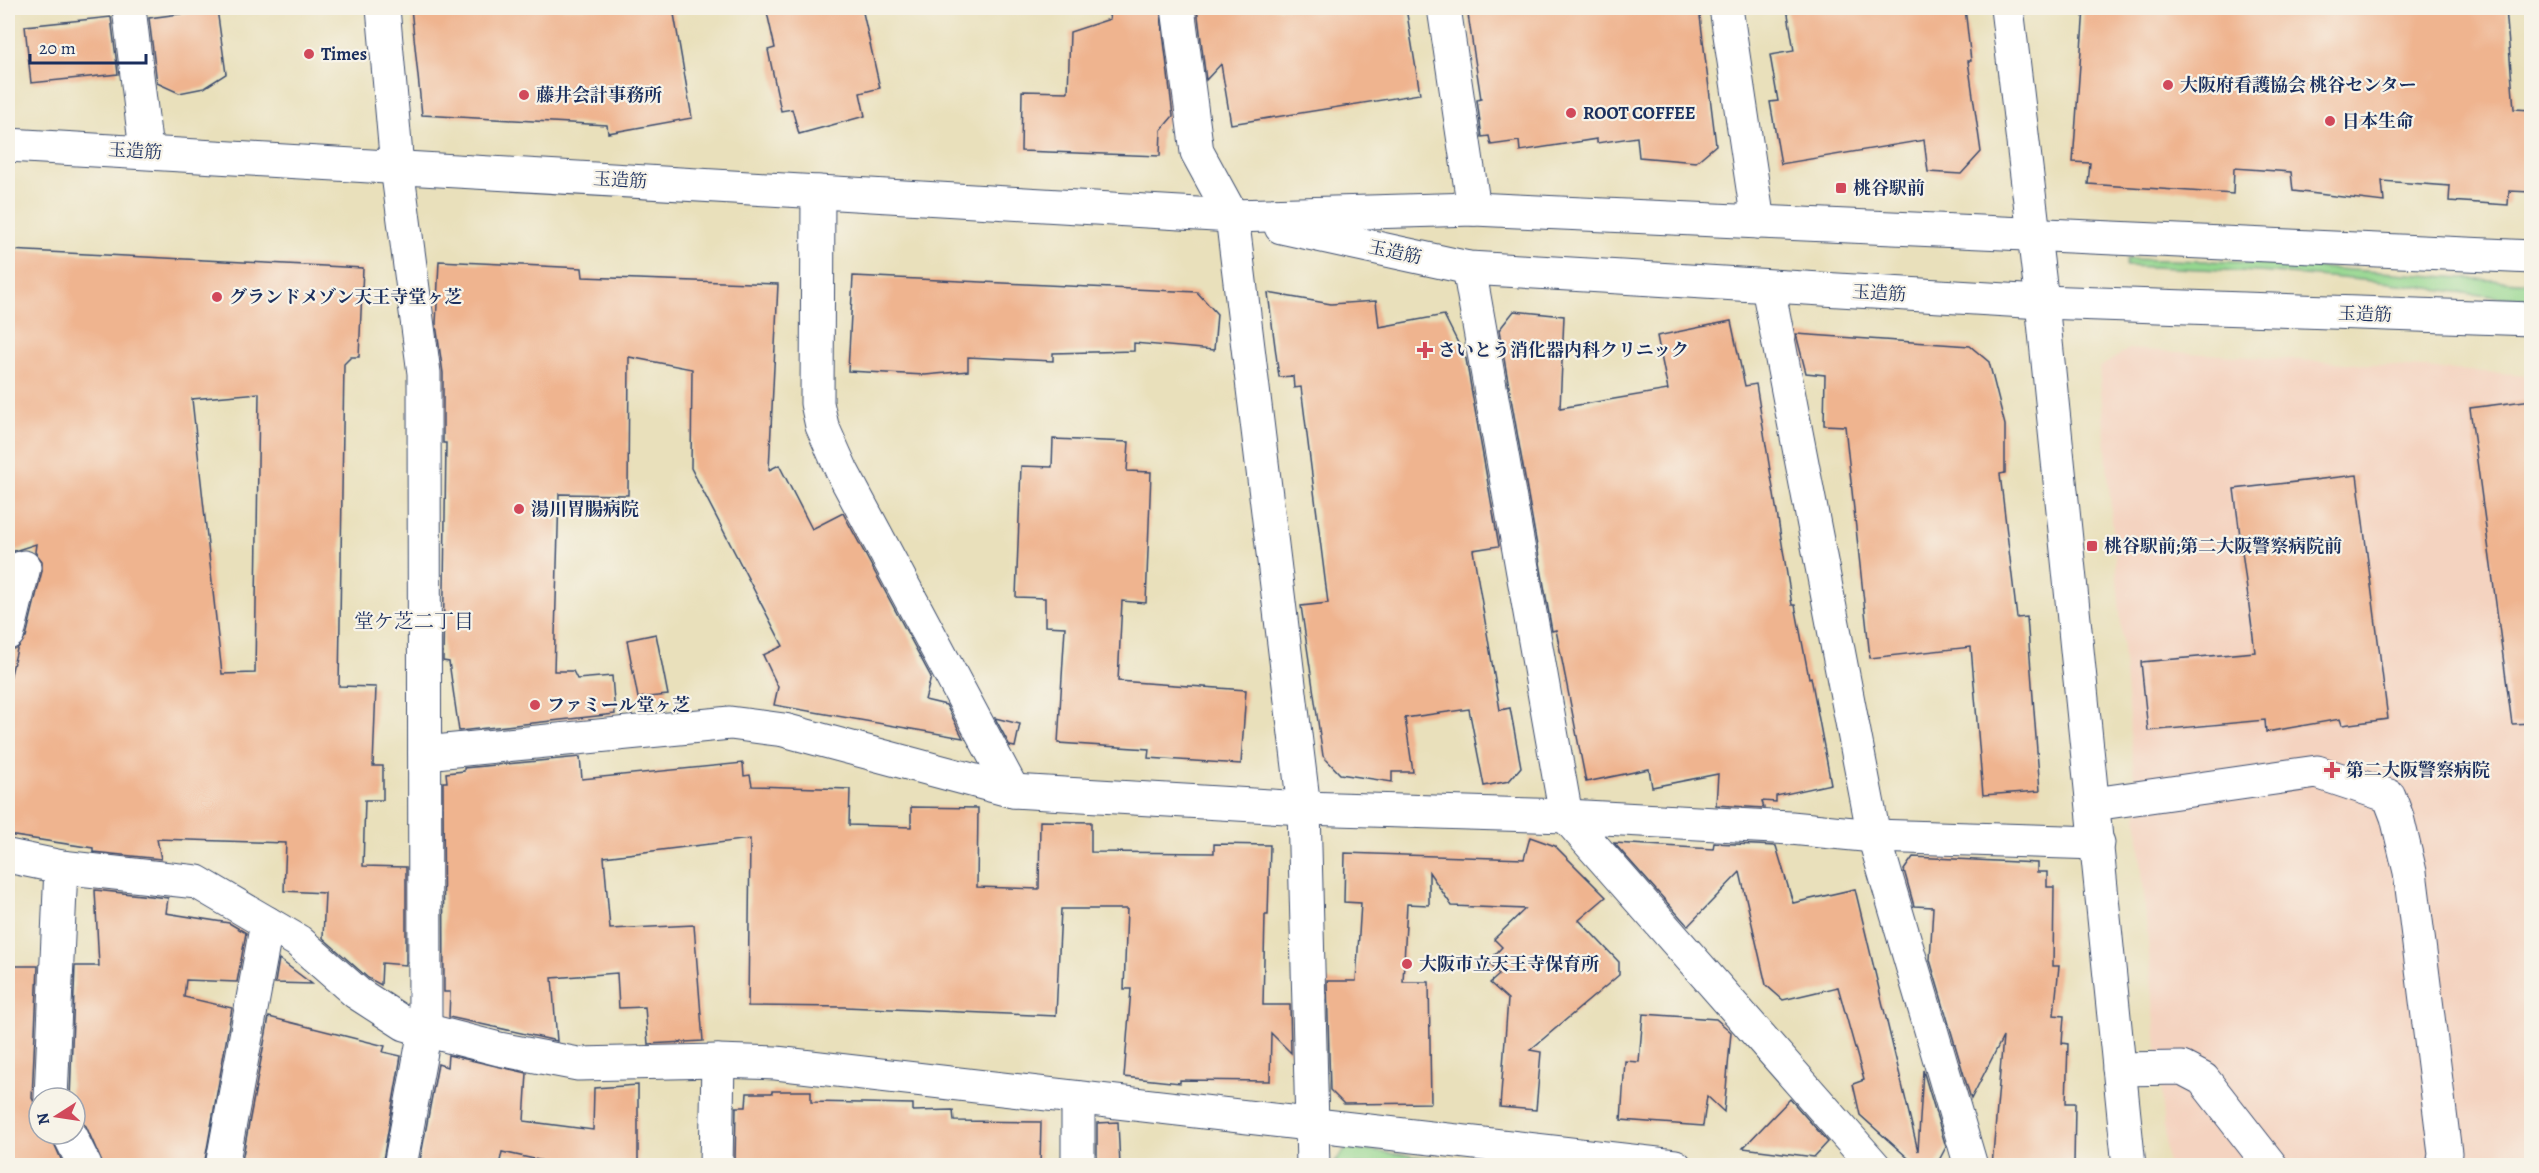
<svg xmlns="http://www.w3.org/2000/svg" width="2539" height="1173" font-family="Alegreya,'Noto Serif JP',serif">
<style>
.built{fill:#f4d3c0}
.green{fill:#95d78f;stroke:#588376;stroke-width:1.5}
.building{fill:#efb48f;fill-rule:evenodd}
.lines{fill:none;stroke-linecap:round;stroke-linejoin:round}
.minor-casing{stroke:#3a4a6c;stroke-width:35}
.minor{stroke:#fff;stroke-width:33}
.poi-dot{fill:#d1495b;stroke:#f7f3e8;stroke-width:2}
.labels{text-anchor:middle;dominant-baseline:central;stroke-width:4.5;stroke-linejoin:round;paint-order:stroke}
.poi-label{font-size:18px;font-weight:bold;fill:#1b2f5e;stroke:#f7f3e8;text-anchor:start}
.street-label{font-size:18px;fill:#1b2f5e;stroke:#f7f3e8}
.neighbourhood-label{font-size:20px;fill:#1b2f5e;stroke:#f7f3e8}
</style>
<rect width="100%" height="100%" fill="#f7f3e8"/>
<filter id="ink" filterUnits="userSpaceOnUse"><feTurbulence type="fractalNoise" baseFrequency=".0167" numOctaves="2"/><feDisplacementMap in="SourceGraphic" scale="12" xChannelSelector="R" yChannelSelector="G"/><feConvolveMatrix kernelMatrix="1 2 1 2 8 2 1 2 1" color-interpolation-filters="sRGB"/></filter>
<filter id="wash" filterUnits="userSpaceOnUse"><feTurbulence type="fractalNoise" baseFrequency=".008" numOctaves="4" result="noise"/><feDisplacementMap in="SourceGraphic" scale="24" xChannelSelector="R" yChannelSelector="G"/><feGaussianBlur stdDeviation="1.35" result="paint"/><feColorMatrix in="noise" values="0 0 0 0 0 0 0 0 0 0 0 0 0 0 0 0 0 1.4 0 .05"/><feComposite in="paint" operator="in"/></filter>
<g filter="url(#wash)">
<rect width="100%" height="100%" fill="#e9e0bb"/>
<polygon class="built" points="2129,349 2531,375 2531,1165 2167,1165 2099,368"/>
<g class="green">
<path d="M2127,259L2241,262L2531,283V299C2480,298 2432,287 2382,282C2296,273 2211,269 2126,266Z"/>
<polygon points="1347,1148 1488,1165 1332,1165"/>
</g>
<g id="blocks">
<g class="building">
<polygon points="411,8 673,8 692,118 608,133 607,125 422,115"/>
<polygon points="766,8 862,8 880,88 860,93 865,116 799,134 792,109 781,111 768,50 775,48"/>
<polygon points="1107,8 1160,8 1173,116 1161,130 1160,156 1021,151 1022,91 1068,92 1070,32 1110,19"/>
<polygon points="1197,8 1406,8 1420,94 1231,124 1221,64 1206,80"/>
<polygon points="1467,8 1699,8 1716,145 1696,162 1639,157 1637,137 1597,143 1597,139 1520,151 1519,141 1491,145 1489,136 1482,137 1477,100 1481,99"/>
<polygon points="1787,8 1965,8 1971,61 1968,61 1981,152 1961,174 1928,172 1924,140 1781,164 1770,102 1778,101 1770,55 1794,51"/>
<polygon points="2084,8 2506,8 2514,109 2532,110 2532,192 2509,191 2508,205 2449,201 2450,186 2382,181 2384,202 2293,191 2291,172 2234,168 2233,194 2088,184 2090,163 2073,162"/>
<polygon points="217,9 226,74 204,88 179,93 157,83 149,18"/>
<polygon points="111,17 118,74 31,83 25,26"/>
<path d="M8,250L363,268L359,357H351L344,364L339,686L376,687L373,766H383V800H365L363,866L406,867V965L382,963L381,985L368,978L323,938L325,893L284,891L286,843L157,839L161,859L93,852V848L8,835V687L17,649L26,637L42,571V561L35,552L36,544L8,553ZM259,393L255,673L222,674L192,399Z"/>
<polygon points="439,261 582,268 583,277 778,284 769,470 779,465 812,529 843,513 931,677 925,700 946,705 963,738 774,705 778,687 763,655 783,646 691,468 692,369 629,357 628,495 559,494 554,671 573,671 577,679 612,676 615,714 459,731 449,662 443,661 446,443 443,443 443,373 436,324"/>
<polygon points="853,276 1197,292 1217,314 1214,350 1134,343 1134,351 1053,353 1053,361 968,357 968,371 925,375 848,371"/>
<polygon points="1268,293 1331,304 1376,301 1379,327 1444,315 1466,359 1499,546 1473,550 1500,710 1510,708 1521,767 1509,781 1484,786 1469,709 1405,718 1413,772 1392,772 1392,782 1340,774 1323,756 1301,606 1328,603 1301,387 1294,388 1293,376 1279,377"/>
<polygon points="1514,311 1564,316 1560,408 1668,390 1657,336 1731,321 1745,386 1756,384 1792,605 1795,605 1809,678 1811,677 1831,784 1776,796 1776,802 1762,801 1764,808 1716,805 1718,774 1652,787 1649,769 1586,782 1556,630 1552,631 1499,330"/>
<polygon points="1796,334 1970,346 1989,362 2005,425 2005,473 2000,474 2017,618 2027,617 2040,791 1983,795 1971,647 1870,658 1845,426 1824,425 1825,375 1806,373"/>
<polygon points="2532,400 2532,723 2512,724 2470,408"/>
<polygon points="1053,439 1129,442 1127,471 1151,472 1146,603 1122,601 1118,681 1246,690 1241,764 1148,758 1149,749 1058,743 1065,627 1045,626 1045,598 1016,597 1021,466 1052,467"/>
<polygon points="2357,475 2388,719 2342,725 2340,719 2266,732 2265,720 2148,731 2141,662 2255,652 2234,489"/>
<polygon points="656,634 668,695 638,698 627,640"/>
<polygon points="995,718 1020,724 1015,747 1010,746"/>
<polygon points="580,757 582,779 743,763 744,776 750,775 752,786 850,789 849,825 911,827 911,807 978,808 977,887 1039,889 1040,821 1091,822 1091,852 1214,853 1214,844 1270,845 1268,915 1265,915 1263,1005 1290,1005 1291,1053 1271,1033 1270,1081 1180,1080 1180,1083 1124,1077 1131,989 1124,989 1127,909 1061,909 1056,1016 845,1007 748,1006 750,839 604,857 610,929 694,925 703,1041 648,1044 645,1007 619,1008 617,973 552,978 557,1041 449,1017 450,992 444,992 443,782 447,782 446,773 464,771 464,768"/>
<polygon points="1530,837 1555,846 1606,897 1579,920 1619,962 1619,975 1530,1050 1541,1052 1536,1110 1500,1107 1508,999 1490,983 1499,975 1489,961 1502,947 1494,939 1525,909 1452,906 1429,872 1429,905 1407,904 1403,982 1429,982 1431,1103 1344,1104 1330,1090 1327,981 1356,981 1361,903 1344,902 1345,853 1524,859"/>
<polygon points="1614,843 1713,849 1714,843 1776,846 1793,903 1855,889 1918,1151 1923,1070 1946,1147 1936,1166 1917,1166 1860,1115 1853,1084 1864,1080 1838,987 1783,1000 1766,985 1740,872 1688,926"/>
<polygon points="1913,857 2037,863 2037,872 2047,872 2047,887 2054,887 2053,966 2059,966 2054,1015 2064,1016 2062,1043 2068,1044 2066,1103 2075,1103 2074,1166 1992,1166 2003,1037 1971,1099 1930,960 1933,907 1914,906 1904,870"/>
<polygon points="95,890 168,898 166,913 229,923 246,933 237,982 186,980 184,997 232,1008 204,1166 103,1165 86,1126 75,1117 75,1098 70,1098 75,966 99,966"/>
<polygon points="279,959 312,984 275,983"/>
<polygon points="8,966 38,966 32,1098 39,1112 39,1134 50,1134 64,1166 8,1166"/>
<polygon points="1643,1014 1716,1019 1731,1032 1724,1112 1707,1096 1703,1126 1621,1120 1625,1061 1639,1062"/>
<polygon points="269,1017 385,1046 383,1052 401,1056 382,1166 241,1166"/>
<polygon points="448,1055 527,1073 524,1121 593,1130 594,1088 638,1085 638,1166 566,1166 502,1152 499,1166 419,1166 438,1064 447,1067"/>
<polygon points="772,1091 811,1091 811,1102 913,1104 913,1111 953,1110 954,1121 1041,1122 1040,1166 816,1166 735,1162 736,1107 746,1107 747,1093 772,1093"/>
<polygon points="1790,1099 1828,1142 1814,1157 1743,1148"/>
<polygon points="1118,1122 1120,1166 1097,1166 1097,1123"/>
</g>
</g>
</g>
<g filter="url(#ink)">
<use href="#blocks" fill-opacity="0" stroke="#3a4a6c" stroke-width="1.5"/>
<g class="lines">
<defs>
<g id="minor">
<polyline points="129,8 146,151"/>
<polyline points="383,8 397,167 424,373 425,1030 400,1166"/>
<polyline points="1178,8 1197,152 1232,216 1304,808 1313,1166"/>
<polyline points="1444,8 1474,209"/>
<polyline points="1726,8 1758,222"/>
<polyline points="2007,8 2042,302 2129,1166"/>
<polyline points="8,145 1232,216 1474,209 2532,257"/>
<polyline points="818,192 817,403 822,426 842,471 1013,791"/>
<polyline points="1281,227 1469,268 2042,302 2532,319"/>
<polyline points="1469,268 1566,816 1874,1166"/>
<polyline points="1768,287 1874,836 1971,1166"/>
<polyline points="8,573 24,567 8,633"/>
<polyline points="425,753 730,723 784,730 1013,791 1304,808 1566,816 1791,828 1874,836 2098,843"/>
<polyline points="2094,804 2317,772 2389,796 2397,817 2410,872 2445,1153 2443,1166"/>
<polyline points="8,856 61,867 197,882 298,941 357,993 405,1024 425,1030 499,1049 578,1064 718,1061 776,1063 1675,1166"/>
<polyline points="2119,1069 2182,1068 2203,1079 2271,1166"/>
<polyline points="51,1098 61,867"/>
<polyline points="69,1134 85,1166"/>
<polyline points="222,1166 267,923"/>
<polyline points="716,1166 718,1061"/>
<polyline points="1078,1166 1078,1098"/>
</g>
</defs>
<use href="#minor" class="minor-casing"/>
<use href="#minor" class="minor"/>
</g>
</g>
<g class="poi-dot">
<circle cx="309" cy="54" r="6"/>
<circle cx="2168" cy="85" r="6"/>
<circle cx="524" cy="95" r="6"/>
<circle cx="1571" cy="113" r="6"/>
<circle cx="2330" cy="121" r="6"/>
<rect x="1835" y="182" width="12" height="12" rx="3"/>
<circle cx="217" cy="297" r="6"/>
<path d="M1422 341h6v6h6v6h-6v6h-6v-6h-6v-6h6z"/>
<circle cx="519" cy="509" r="6"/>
<rect x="2086" y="540" width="12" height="12" rx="3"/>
<circle cx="535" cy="705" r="6"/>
<path d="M2329 761h6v6h6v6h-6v6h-6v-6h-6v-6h6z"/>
<circle cx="1407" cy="964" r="6"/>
</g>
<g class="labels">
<g class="poi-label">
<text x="321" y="54">Times</text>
<text x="2180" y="85">大阪府看護協会 桃谷センター</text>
<text x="536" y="95">藤井会計事務所</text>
<text x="1583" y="113">ROOT COFFEE</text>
<text x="2342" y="121">日本生命</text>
<text x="1853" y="188">桃谷駅前</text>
<text x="229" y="297">グランドメゾン天王寺堂ヶ芝</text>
<text x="1438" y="350">さいとう消化器内科クリニック</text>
<text x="531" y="509">湯川胃腸病院</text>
<text x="2104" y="546">桃谷駅前;第二大阪警察病院前</text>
<text x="547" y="705">ファミール堂ヶ芝</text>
<text x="2346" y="770">第二大阪警察病院</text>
<text x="1419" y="964">大阪市立天王寺保育所</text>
</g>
<g class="street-label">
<text transform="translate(135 151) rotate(3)">玉造筋</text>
<text transform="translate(620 180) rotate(3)">玉造筋</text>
<text transform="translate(1395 252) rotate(12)">玉造筋</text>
<text transform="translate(1879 293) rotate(3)">玉造筋</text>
<text transform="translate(2365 314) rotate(2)">玉造筋</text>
</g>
<g class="neighbourhood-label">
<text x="414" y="621">堂ケ芝二丁目</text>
</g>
</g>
<rect width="2539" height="1173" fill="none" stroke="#f7f3e8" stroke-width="30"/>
<g transform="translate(57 1116) rotate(258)"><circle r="28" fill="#f7f3e8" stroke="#9fa5b1" stroke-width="1.5"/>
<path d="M0-4.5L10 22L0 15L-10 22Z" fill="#d1495b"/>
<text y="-9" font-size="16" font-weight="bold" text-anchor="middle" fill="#1b2f5e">N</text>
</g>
<path d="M30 54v9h116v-9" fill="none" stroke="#1b2f5e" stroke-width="3"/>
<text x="39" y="54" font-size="18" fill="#1b2f5e" stroke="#f7f3e8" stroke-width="4.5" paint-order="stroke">20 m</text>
</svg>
